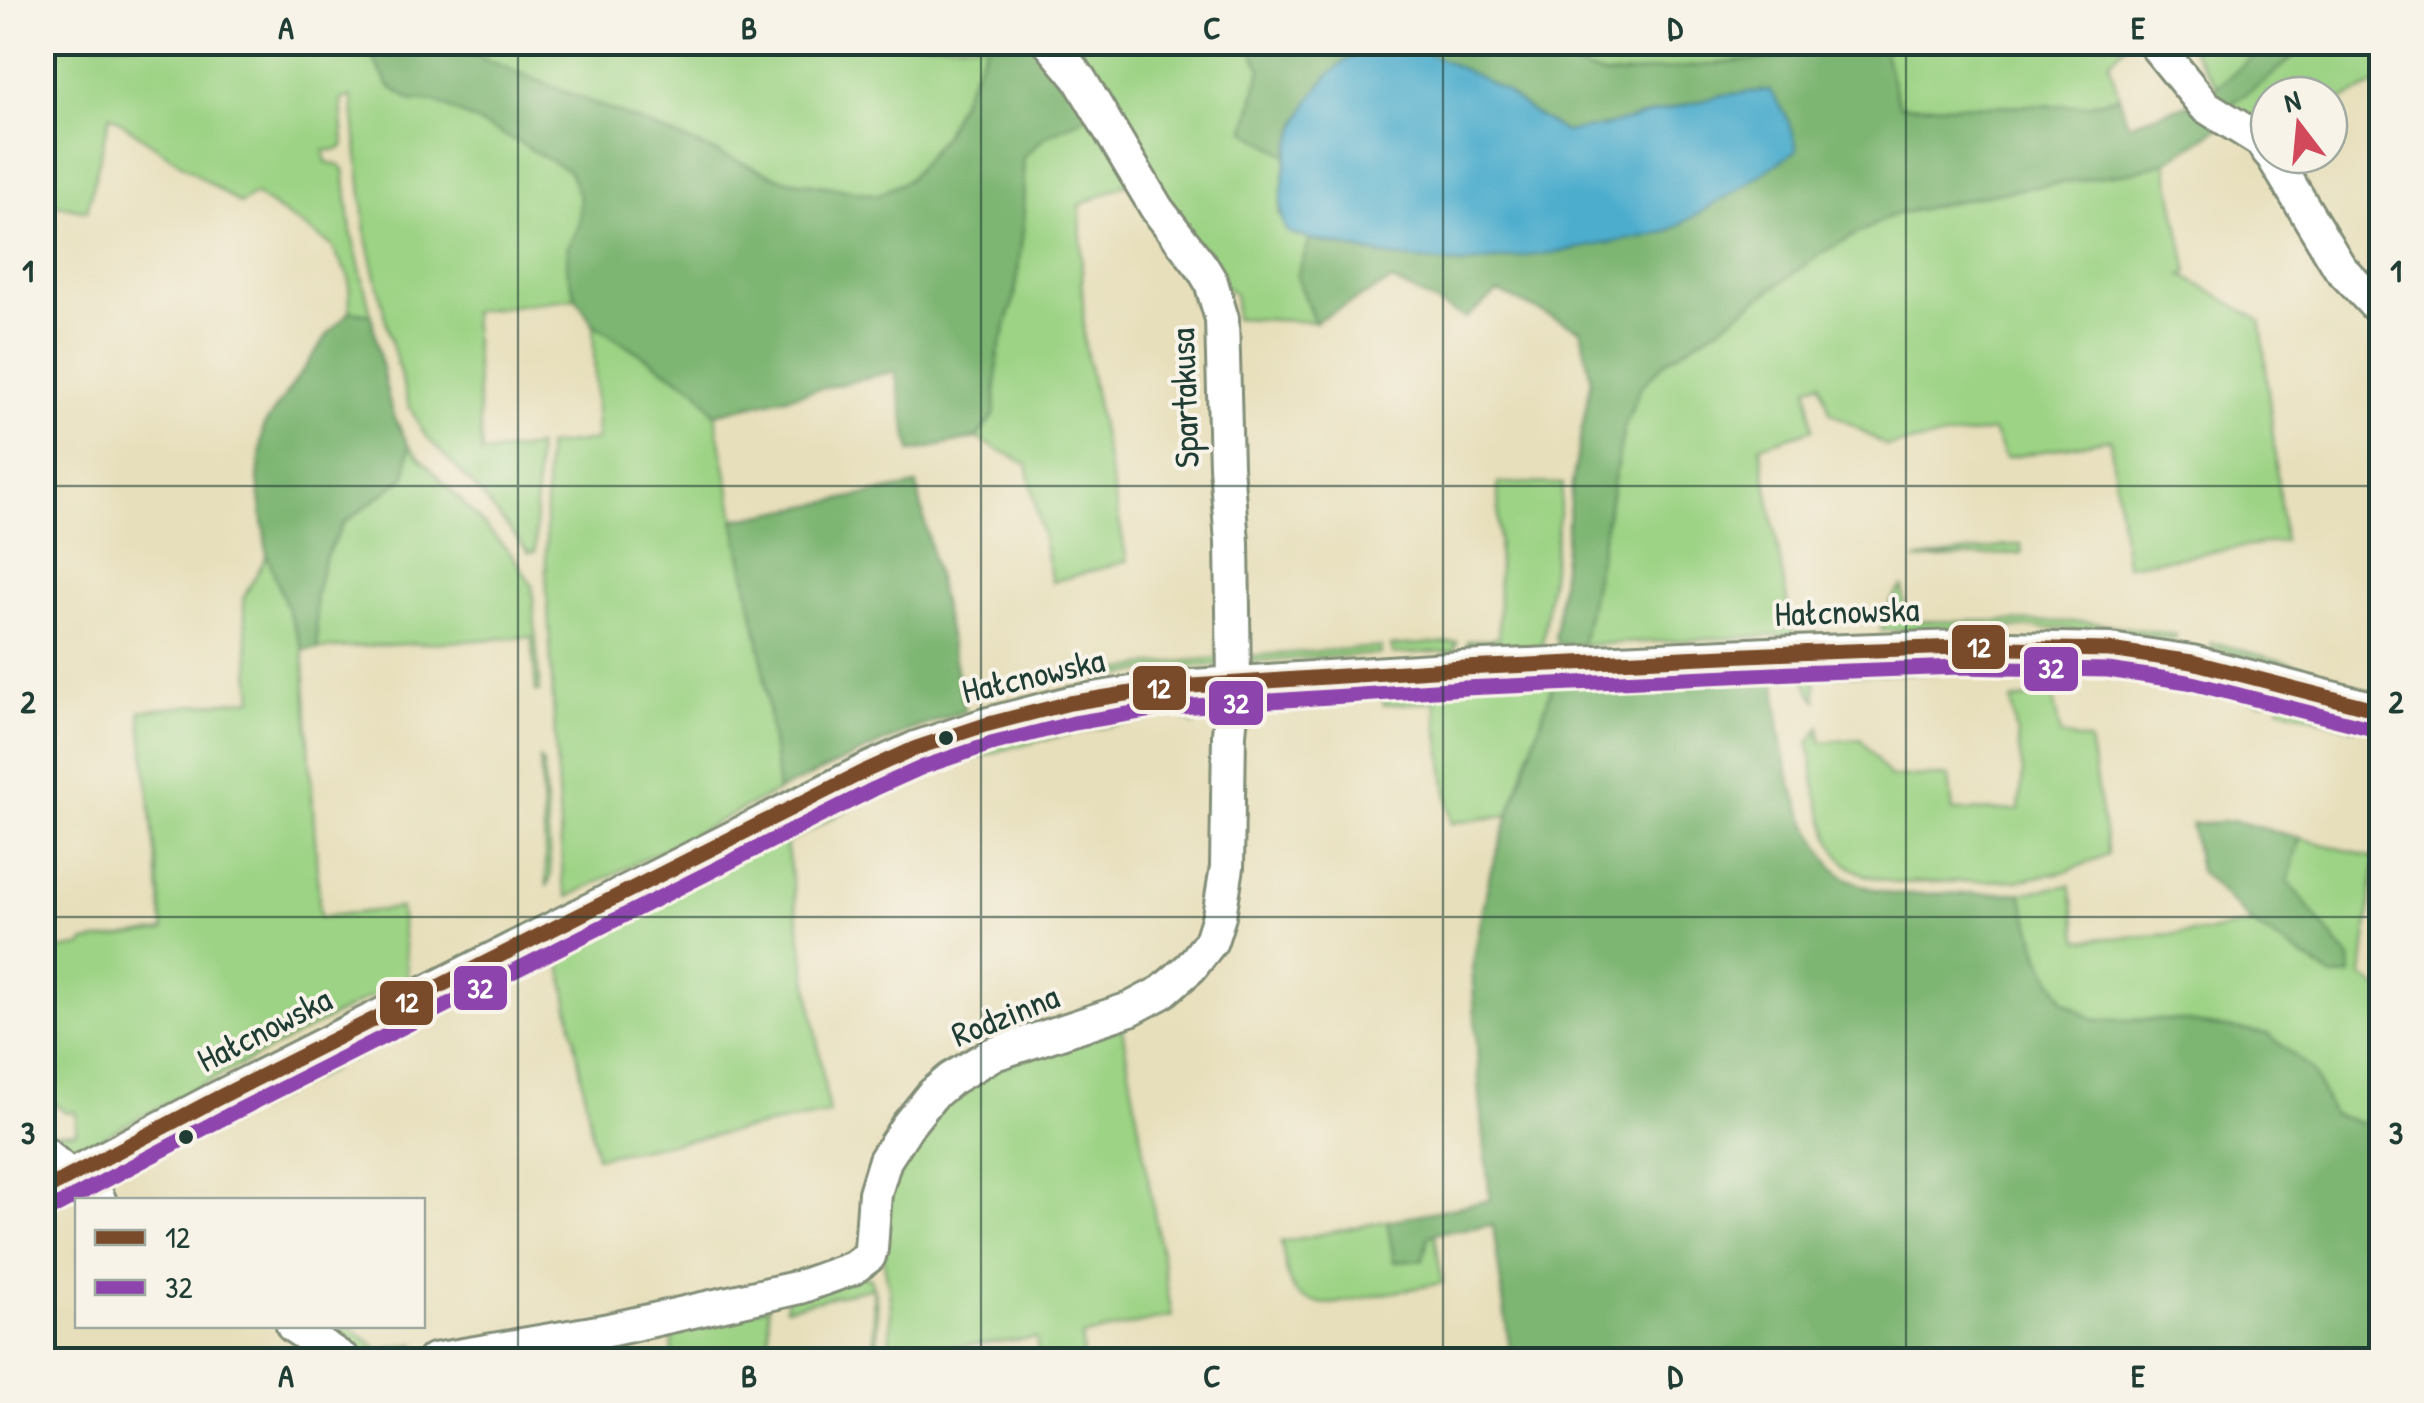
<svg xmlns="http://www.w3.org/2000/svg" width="2424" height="1403" font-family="'Patrick Hand',sans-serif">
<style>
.green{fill:#9cd384;stroke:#5e885c;stroke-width:2.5}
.forest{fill:#7db572;stroke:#4e7953;stroke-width:2.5}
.water{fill:#4eadcd;stroke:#367580;stroke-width:2.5}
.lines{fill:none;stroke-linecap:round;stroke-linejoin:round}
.minor-casing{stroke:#838e78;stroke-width:38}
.minor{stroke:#fff;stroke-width:32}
.bus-1-casing{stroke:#f7f3e8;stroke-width:22}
.bus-2-casing{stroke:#f7f3e8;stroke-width:22}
.bus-1{stroke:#7a4b2a;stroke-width:15}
.bus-2{stroke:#8e44ad;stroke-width:15}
.grid{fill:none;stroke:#1f3d34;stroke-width:2.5;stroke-opacity:0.55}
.bus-dot{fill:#1f3d34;stroke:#f7f3e8;stroke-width:4}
.labels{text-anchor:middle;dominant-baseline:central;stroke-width:8;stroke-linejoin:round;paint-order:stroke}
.street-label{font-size:35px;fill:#1f3d34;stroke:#f7f3e8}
.line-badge{stroke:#f7f3e8;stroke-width:4}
.badge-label{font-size:28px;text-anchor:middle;font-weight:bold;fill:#fff}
.neatline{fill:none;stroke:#1f3d34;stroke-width:4}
.grid-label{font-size:32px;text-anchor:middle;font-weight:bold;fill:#1f3d34}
</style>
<rect width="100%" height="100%" fill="#f7f3e8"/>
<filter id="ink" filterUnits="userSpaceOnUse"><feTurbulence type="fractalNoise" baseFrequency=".01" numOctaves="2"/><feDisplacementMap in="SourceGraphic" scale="20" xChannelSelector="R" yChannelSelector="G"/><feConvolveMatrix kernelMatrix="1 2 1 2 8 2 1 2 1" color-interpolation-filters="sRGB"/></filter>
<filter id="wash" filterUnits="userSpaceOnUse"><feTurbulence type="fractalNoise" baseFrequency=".0048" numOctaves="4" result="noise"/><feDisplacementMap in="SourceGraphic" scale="40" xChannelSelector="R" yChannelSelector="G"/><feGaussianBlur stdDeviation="2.25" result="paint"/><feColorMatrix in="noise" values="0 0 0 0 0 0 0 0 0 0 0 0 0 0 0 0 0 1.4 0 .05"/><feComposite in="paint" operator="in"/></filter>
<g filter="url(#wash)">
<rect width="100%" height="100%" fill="#e7dfbb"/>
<g class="green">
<polygon points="470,42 988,43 944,135 908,180 878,195 782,179 466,52"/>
<polygon points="42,43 368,43 373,58 389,86 411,100 436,102 520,143 569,171 580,197 579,225 568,246 567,269 576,298 472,311 482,454 537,447 535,552 529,553 477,490 425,435 409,406 388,330 366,234 352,97 341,99 344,145 340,149 324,151 326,162 340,165 344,169 351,231 371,314 350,311 349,277 331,245 254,194 240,204 110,115 87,211 43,202"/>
<polygon points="1085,43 1248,43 1261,69 1247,131 1287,155 1279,215 1297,236 1310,240 1297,276 1314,322 1235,318 1235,294 1215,280 1070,60"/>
<polygon points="1519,43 1827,43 1790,56 1605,76 1520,48"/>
<polygon points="1881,43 2127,43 2109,62 2119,96 2087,105 1899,106"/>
<polygon points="2162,43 2269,43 2218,87 2187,43 2169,49"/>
<polygon points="2310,43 2381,43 2381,82 2329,106 2329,95 2269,95 2269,132 2223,109 2265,81"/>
<polygon points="1093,113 1206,303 1192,302 1189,277 1128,183 1080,205 1084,340 1127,561 1052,582 1027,464 976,438 994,415 998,354 1015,295 1024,222 1023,157 1046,136"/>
<polygon points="2166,162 2188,272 2182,275 2261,321 2284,541 2126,565 2110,439 2005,458 1993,431 1887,446 1830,412 1821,382 1808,387 1813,429 1760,446 1793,635 1582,645 1624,428 1640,388 1666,361 1725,323 1823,252 1893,215 1989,194 2132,172"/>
<polygon points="593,324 698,390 715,414 762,656 778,791 568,897 563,884 546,572 546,446 597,440"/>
<polygon points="409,446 514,557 532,585 540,692 536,692 532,637 318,649 315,597 324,560 343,524 406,476"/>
<polygon points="1498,483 1563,484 1542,646 1469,650 1467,641 1499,638"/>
<polygon points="2021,544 2022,553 1914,560"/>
<polygon points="267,555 303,650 320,917 400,908 408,977 76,1151 60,1146 45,1134 76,1132 76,1112 65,1112 54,1103 43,1107 43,953 83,946 83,942 164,931 140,711 253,699 243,599"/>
<path d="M1903,587L1904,606L1914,621L2087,622L2176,635L2174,640C2078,624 1978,626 1881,631C1884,614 1890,598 1903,587Z"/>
<polygon points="1217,626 1226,633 1222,664 1147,671 1113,677 1110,673 1147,665 1218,658"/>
<polygon points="1457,642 1454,651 1393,654 1391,646"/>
<polygon points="2211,643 2219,644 2296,665 2295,669 2212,648"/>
<polygon points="1381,647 1380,654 1244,662 1247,656"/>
<path d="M2008,660L2010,669L1815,676L1817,700C1806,687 1802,681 1811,665Z"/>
<polygon points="2032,660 2149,668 2154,677 2035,665 2028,668"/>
<polygon points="1556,675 1509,815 1451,823 1435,701 1384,705 1382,687"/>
<polygon points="2189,675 2260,693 2263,702 2176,682"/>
<polygon points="2052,693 2061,736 2089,741 2108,854 2068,871 2020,880 1895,883 1865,875 1850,867 1839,855 1830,837 1816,792 1809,743 1820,728 1821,742 1861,739 1890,777 1949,776 1953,811 2019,810 2023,773 2011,701"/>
<polygon points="1331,694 1332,701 1248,715 1247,729 1236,728 1246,705 1251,700"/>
<polygon points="2284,699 2350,715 2354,728 2279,707"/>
<path d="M1173,704L1194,709L1197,715L1195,725L1177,714C1091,728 1007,744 925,776L924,762L963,744L1123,706Z"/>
<polygon points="540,760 543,764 551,876 547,887"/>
<polygon points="899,771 913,781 863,801 786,843 829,1114 596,1157 559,953 507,979 509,964"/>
<polygon points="2300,838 2375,858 2362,976 2381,991 2381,1111 2364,1123 2333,1115 2312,1070 2175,1020 2095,1020 2064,1001 2040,956 2021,893 2070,885 2079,940 2208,932 2253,924 2333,977 2349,958 2288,882"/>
<polygon points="483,977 492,987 349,1061 347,1046"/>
<polygon points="1122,1028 1172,1316 1082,1336 1083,1360 1039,1360 1036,1338 904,1351 903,1360 889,1360 891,1309 889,1287 881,1249 894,1157 970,1075"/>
<polygon points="323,1058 332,1069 294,1089 292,1075"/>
<polygon points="274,1086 282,1096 209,1133 209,1129 246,1106 248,1098"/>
<path d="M1387,1221L1395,1262L1423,1260L1428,1237L1435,1233L1442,1283L1332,1304C1285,1303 1289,1279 1281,1242Z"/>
<path d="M863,1276L870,1278C880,1303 877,1329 877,1355L875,1360L873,1287L786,1308V1298Z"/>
<polygon points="768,1306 770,1360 673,1360 672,1331"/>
<path d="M315,1326H348L380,1350L415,1344C411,1348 408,1353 404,1356C375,1375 338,1340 315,1326Z"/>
</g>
<g class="forest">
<polygon points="368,43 445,43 782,179 877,195 908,180 944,135 988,43 1042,43 1093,113 1046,136 1023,157 1024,222 1015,295 998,354 994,416 976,438 911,452 895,371 715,414 698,390 593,324 576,298 567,269 568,246 579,225 580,198 569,171 520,143 436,102 411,100 389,86 373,58"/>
<polygon points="1248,43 1379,43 1349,58 1299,120 1287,155 1246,131 1261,69"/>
<polygon points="1399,43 1519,43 1521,49 1605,76 1790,56 1827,43 1881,43 1900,106 2087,105 2119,96 2128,124 2189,104 2222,126 2166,162 2133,172 1989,194 1893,215 1823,252 1725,323 1666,361 1640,388 1624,428 1582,645 1558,645 1555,637 1572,484 1591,380 1581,330 1498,292 1466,318 1392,281 1314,322 1297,276 1310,240 1391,257 1461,264 1506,259 1667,232 1738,190 1769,90 1723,95 1605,126 1565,132 1533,113 1505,91 1414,47"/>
<polygon points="2269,43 2310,43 2265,81 2223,109 2208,94"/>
<polygon points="350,311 371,314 388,397 395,418 409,446 406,476 343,524 324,560 315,597 318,649 303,650 267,555 258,479 263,427 329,333"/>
<polygon points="917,485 965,711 911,730 778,791 762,656 734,520"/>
<polygon points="1763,664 1776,684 1780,732 1790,782 1808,825 1832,867 1843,876 1863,886 1891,894 2021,893 2040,956 2064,1001 2094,1020 2175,1020 2268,1034 2312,1070 2333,1115 2364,1123 2381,1111 2381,1360 1511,1360 1493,1225 1435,1233 1428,1237 1423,1260 1394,1262 1387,1221 1490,1200 1480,1097 1472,968 1490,873 1556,675"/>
<polygon points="2235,821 2300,838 2288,882 2350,959 2351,975 2333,977 2253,924 2199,871 2191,824"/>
</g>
<path class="water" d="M1379,43H1399L1414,47L1471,73L1505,91L1533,113L1565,132L1605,126L1723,95L1769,90C1784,108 1793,126 1797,150L1738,190L1667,232L1621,241L1551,253L1461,264L1391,257L1297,236L1286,231C1278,211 1281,198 1284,177C1290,132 1311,83 1351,57C1360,51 1370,47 1379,43Z"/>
</g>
<g filter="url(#ink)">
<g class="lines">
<defs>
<g id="minor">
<polyline points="2153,42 2205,106 2261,141 2269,152"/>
<polyline points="2272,155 2340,268 2382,312"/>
<polyline points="42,1152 99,1200"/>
<polyline points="42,1191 218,1098 865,771 916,748 985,725 1070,703 1162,688 1463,668 1793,653 1959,647 2110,650 2192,662 2382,711"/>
<polyline points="293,1326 344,1360"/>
<polyline points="434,1360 604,1331 800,1287 853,1268 869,1256 871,1249 875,1193 885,1160 907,1126 932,1095 951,1079 991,1055 1130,1009 1162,992 1191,967 1211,941 1219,916 1227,867 1229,734 1234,682 1232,542 1226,466 1222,319 1211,282 1202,267 1157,209 1079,78 1049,42"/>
</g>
</defs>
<use href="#minor" class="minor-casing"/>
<use href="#minor" class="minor"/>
<defs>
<polyline id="bus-1" points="42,1191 218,1098 865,771 916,748 985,725 1070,703 1162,688 1463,668 1793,653 1959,647 2110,650 2192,662 2382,711"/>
<polyline id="bus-2" points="51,1209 227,1116 874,789 923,767 991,744 1074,723 1164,708 1464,688 1794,673 1959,667 2108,670 2188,682 2377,730"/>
</defs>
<use href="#bus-1" class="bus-1-casing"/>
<use href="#bus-2" class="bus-2-casing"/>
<use href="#bus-1" class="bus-1"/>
<use href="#bus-2" class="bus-2"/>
</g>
</g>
<path class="grid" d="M518,42V1360M981,42V1360M1443,42V1360M1906,42V1360M42,486H2382M42,917H2382"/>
<g class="bus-dot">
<circle cx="946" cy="738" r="9"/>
<circle cx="186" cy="1137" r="9"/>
</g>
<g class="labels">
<g class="street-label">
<text transform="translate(1184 398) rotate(-92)">Spartakusa</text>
<text transform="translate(1847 611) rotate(-2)">Hałcnowska</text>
<text transform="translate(1033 675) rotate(-13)">Hałcnowska</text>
<text transform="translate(1005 1015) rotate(-22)">Rodzinna</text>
<text transform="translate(264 1029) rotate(-27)">Hałcnowska</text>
</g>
</g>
<g class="line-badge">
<rect x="1950" y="623" width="57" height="48" rx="10" fill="#7a4b2a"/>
<rect x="2022" y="645" width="58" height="48" rx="10" fill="#8e44ad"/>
<rect x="1131" y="664" width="57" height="48" rx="10" fill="#7a4b2a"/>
<rect x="1207" y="679" width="58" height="48" rx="10" fill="#8e44ad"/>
<rect x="452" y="964" width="57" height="48" rx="10" fill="#8e44ad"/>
<rect x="378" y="979" width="57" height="48" rx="10" fill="#7a4b2a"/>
</g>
<g class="badge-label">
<text x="1979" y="657">12</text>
<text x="2051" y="678">32</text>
<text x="1159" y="698">12</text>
<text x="1236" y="713">32</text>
<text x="480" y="998">32</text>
<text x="407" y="1012">12</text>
</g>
<rect width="2424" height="1403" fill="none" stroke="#f7f3e8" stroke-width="110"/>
<rect x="75" y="1198" width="350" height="130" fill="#f7f3e8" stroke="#a1aaa0" stroke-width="2.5"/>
<rect x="95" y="1230" width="50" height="15" fill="#7a4b2a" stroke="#a1aaa0" stroke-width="2.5"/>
<text x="165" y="1248" font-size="30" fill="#1f3d34">12</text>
<rect x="95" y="1280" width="50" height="15" fill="#8e44ad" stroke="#a1aaa0" stroke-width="2.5"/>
<text x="165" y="1298" font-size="30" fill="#1f3d34">32</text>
<g transform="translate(2299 125) rotate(344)"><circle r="48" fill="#f7f3e8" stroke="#a1aaa0" stroke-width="2.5"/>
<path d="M0-8L18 38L0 25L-18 38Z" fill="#d1495b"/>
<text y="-15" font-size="28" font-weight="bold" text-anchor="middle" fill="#1f3d34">N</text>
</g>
<rect x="55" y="55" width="2314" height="1293" class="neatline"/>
<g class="grid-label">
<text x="286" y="39">A</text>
<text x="749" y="39">B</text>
<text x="1212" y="39">C</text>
<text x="1675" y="39">D</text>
<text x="2138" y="39">E</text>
<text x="28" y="282">1</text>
<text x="2396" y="282">1</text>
<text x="28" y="713">2</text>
<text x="2396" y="713">2</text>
<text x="28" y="1144">3</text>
<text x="2396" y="1144">3</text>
<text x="286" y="1387">A</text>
<text x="749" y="1387">B</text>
<text x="1212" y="1387">C</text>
<text x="1675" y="1387">D</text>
<text x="2138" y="1387">E</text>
</g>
</svg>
